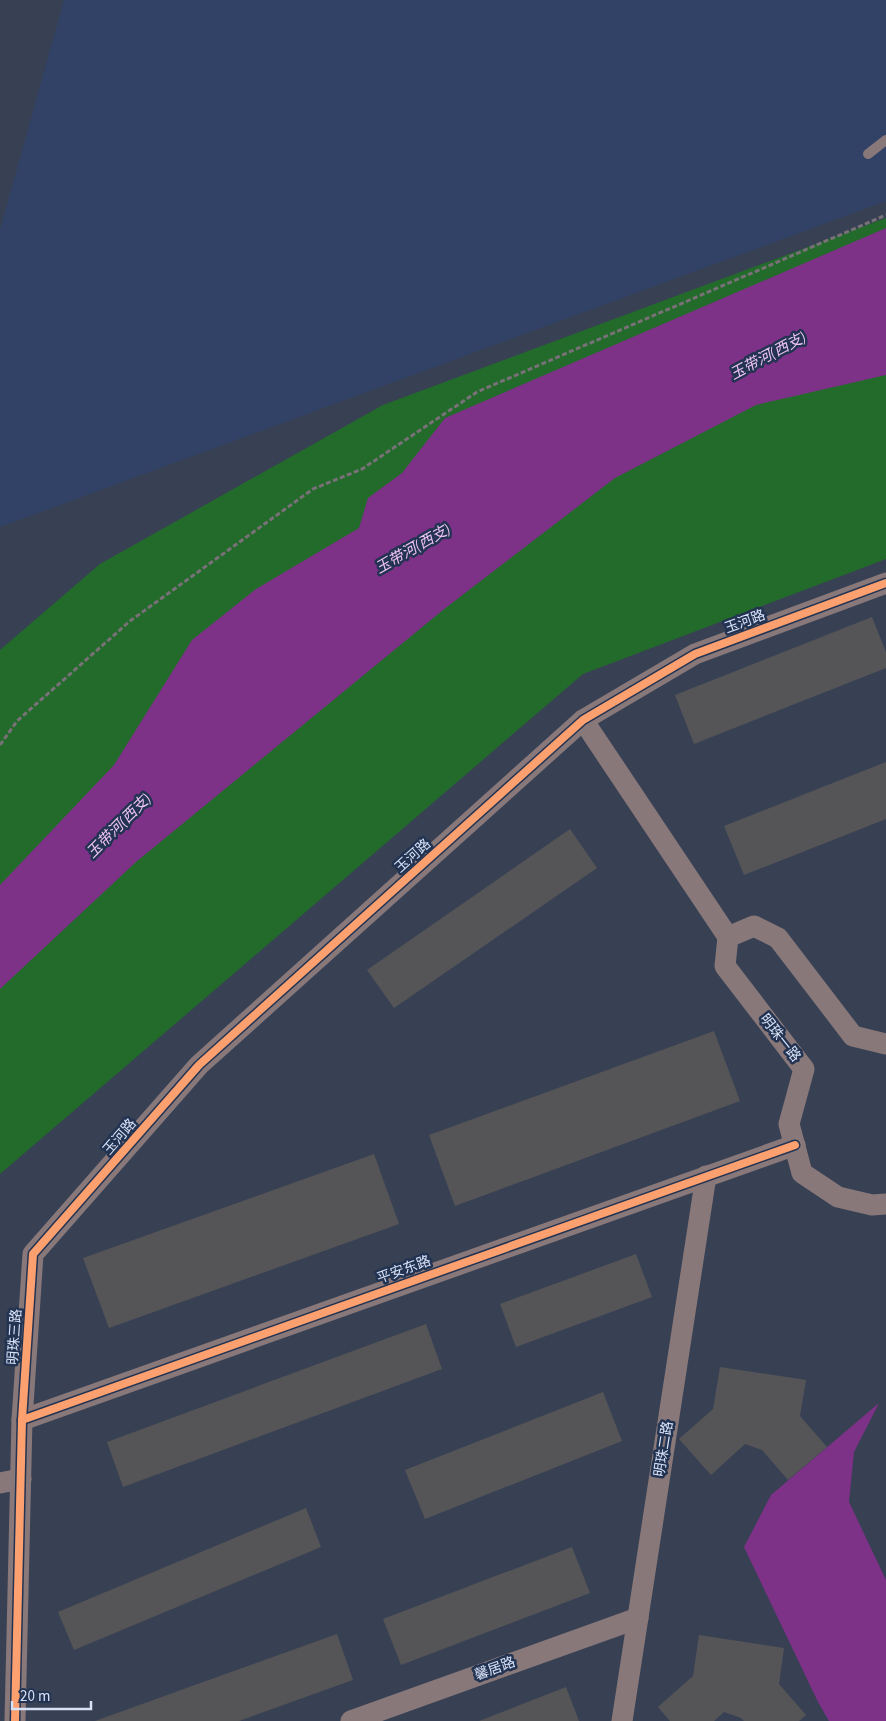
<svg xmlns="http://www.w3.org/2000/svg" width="886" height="1721" font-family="'Source Sans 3','Noto Sans SC',sans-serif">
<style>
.built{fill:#314266}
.green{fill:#236b2b}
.water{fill:#7d3187}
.building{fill:#555557}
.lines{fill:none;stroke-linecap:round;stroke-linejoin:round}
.path{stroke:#797178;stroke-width:3;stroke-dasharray:5 2.5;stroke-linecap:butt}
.service{stroke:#88787a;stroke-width:10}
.minor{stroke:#88787a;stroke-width:21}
.cycleway-casing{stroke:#233352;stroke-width:11}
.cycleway{stroke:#fca06f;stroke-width:8}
.labels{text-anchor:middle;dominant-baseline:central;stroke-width:5;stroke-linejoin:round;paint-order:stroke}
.street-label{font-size:14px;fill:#d8e2f7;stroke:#233352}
.water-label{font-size:15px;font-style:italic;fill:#efc4f2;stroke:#233352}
</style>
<rect width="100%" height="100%" fill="#384153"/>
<polygon class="built" points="64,0 886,0 886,201 0,527 0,230"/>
<polygon class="green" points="886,218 886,559 583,674 0,1174 0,650 100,564 383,405"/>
<g class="water">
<polygon points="886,228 886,375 756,405 615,478 443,610 136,862 0,989 0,885 114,765 192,640 256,589 359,528 368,498 402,473 445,418"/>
<polygon points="879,1403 854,1452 849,1502 886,1580 886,1721 829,1721 818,1702 744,1547 771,1495"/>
</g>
<g class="building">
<polygon points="872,617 886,652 886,668 694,744 675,695"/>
<polygon points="886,762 886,819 744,875 724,826"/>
<polygon points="570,829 597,868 394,1008 367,970"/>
<polygon points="714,1031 740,1101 455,1206 429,1135"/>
<polygon points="374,1154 399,1224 109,1328 83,1258"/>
<polygon points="636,1254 652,1297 516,1347 500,1304"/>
<polygon points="426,1324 442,1369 123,1487 107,1442"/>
<polygon points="720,1367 806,1380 800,1416 827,1447 788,1480 762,1450 745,1444 711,1475 679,1439 713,1409"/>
<polygon points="603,1392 622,1441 425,1519 405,1470"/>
<polygon points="306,1508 321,1547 74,1650 58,1612"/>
<polygon points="572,1547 590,1593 401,1665 383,1619"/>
<polygon points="337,1634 353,1680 239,1721 95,1721"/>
<polygon points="699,1635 784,1648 779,1684 806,1715 799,1721 744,1721 741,1718 724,1712 714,1721 670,1721 658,1707 693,1676"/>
<polygon points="566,1687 579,1721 479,1721"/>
</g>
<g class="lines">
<polyline class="path" points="0,745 17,721 130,621 313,489 362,469 477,392 886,215"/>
<polyline class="service" points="868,154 886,140"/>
<g class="minor">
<polyline points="583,720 728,937"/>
<polyline points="886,1044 853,1036 778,938 754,926 728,937 725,966 804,1069 789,1124 802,1173 838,1197 872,1205 886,1204"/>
<polyline points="22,1420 795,1145"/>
<polyline points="0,1483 21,1479"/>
<polyline points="15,1721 22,1420 33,1254 199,1065 583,720 695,654 886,583"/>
<polyline points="351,1721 638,1618"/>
<polyline points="622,1721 706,1176"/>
</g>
<defs>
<g id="cycleway">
<polyline points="22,1420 795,1145"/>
<polyline points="15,1721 22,1420 33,1254 199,1065 583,720 695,654 886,583"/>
</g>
</defs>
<use href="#cycleway" class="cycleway-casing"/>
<use href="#cycleway" class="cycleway"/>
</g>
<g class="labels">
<g class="street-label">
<text transform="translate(745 622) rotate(-20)">玉河路</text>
<text transform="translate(413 856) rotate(-42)">玉河路</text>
<text transform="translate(780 1038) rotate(52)">明珠一路</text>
<text transform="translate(120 1137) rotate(-49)">玉河路</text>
<text transform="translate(404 1270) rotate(-20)">平安东路</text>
<text transform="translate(15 1337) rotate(-86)">明珠三路</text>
<text transform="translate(664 1449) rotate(-81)">明珠二路</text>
<text transform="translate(495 1669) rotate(-20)">馨居路</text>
</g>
<g class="water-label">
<text transform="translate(768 356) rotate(-28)">玉带河(西支)</text>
<text transform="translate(413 549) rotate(-30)">玉带河(西支)</text>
<text transform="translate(119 826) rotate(-45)">玉带河(西支)</text>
</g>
</g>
<path d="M12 1701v8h79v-8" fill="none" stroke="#d8e2f7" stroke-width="2.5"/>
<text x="20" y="1701" font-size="15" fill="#d8e2f7" stroke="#233352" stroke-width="4" paint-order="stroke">20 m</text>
</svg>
